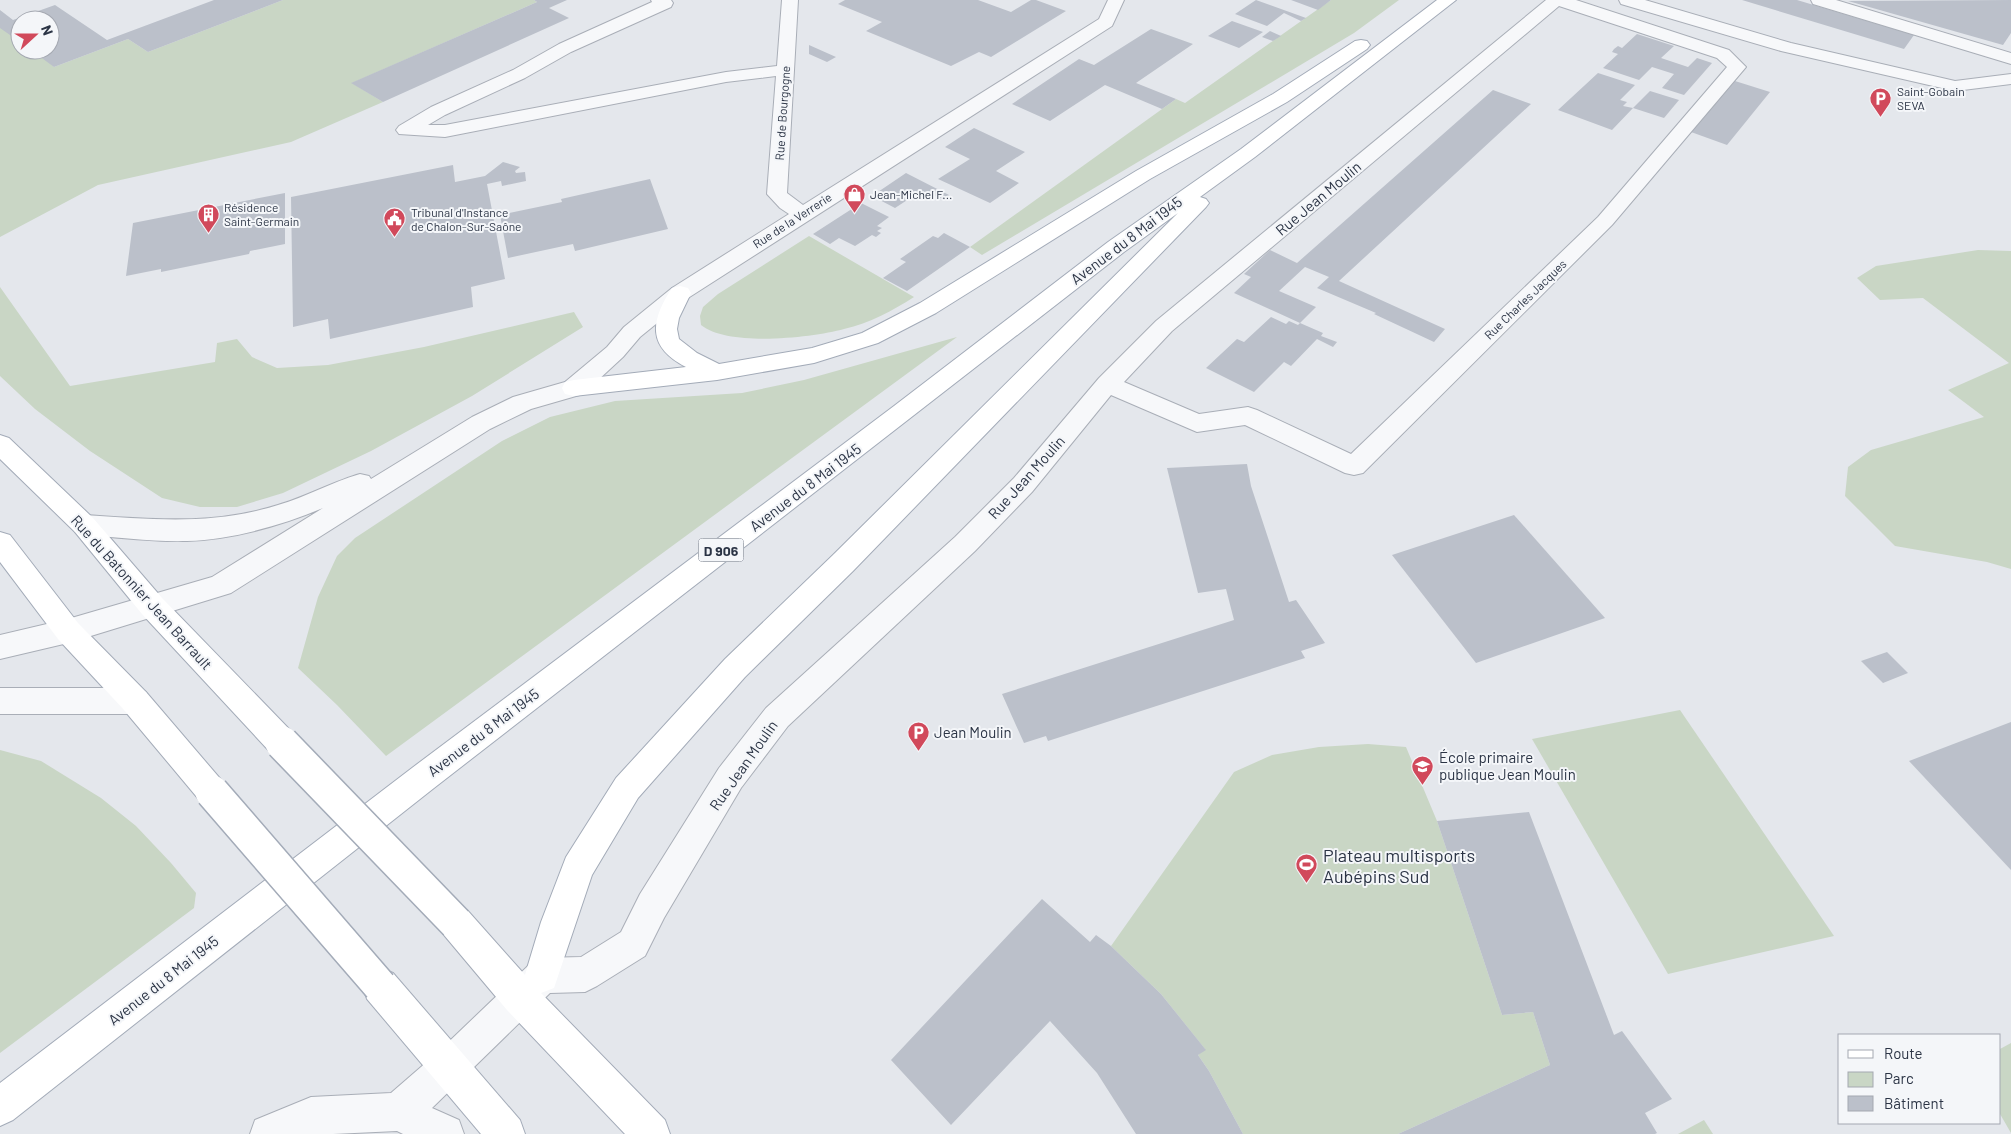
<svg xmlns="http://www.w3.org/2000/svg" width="2011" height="1134" font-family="Barlow,sans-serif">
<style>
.green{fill:#c9d6c5}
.building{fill:#bbc0ca}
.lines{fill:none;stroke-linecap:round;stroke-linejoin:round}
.minor-casing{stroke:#a9aeb7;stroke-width:2}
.major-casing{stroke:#a3abb8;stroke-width:2}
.minor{fill:#f7f8fa;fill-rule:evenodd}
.major{fill:#fff;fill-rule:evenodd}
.major-bridge-casing{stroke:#a3abb8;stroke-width:36;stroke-linecap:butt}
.major-bridge{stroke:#fff;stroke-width:33}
.labels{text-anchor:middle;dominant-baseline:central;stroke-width:4;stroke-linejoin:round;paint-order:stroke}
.far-poi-label{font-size:12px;fill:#2b3445;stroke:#f4f6f9;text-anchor:start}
.far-street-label{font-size:12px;fill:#2b3445;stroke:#f4f6f9}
.shield{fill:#f4f6f9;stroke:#676e7b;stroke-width:1}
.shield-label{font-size:14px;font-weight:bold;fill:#2b3445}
.street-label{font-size:15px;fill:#2b3445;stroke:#f4f6f9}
.poi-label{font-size:15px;fill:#2b3445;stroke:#f4f6f9;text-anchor:start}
.near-poi-label{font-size:18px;fill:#2b3445;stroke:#f4f6f9;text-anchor:start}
</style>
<rect width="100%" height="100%" fill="#e4e7ec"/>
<g class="green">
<polygon points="283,0 534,0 537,2 352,83 383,102 291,142 98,185 0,237 0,21 13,20 20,27 20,50 39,50 54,67 128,39 148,52"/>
<polygon points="1331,0 1399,0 1354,33 982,255 970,247 1176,99 1185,103"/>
<path d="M809,236L914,297C892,311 870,323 844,329C811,338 728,347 701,325L700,316L703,307L718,294Z"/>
<polygon points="1978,250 2011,251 2011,569 1987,562 1895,546 1845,496 1848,467 1871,450 1984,417 1948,390 2009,363 1923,298 1880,300 1857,278 1876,266"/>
<polygon points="0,287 70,386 215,362 217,343 237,339 252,357 277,368 328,365 424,347 574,312 583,327 472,396 371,451 283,493 237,507 200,507 162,498 90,451 35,409 0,376"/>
<polygon points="957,337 386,756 337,705 298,668 318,597 337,556 355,538 502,441 550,417 615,401 742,393 804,380"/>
<polygon points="1680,710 1834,936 1668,974 1532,739"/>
<polygon points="1368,744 1406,747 1437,821 1502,1015 1533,1012 1550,1065 1398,1134 1243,1134 1209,1071 1198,1055 1205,1049 1161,994 1111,946 1234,772 1272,755 1319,747"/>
<polygon points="0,750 41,761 101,798 136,826 171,863 196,893 194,908 0,1053"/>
<polygon points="2011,1043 2011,1133 2000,1114 2000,1049"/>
<polygon points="1704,1120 1713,1134 1678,1134"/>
</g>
<g class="building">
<polygon points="214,0 283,0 148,52 128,39 54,67 31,50 50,50 50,20 20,20 20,42 0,28 0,10 13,20 55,5 107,40"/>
<polygon points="534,0 567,0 549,8 569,18 383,102 351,83 537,2"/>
<polygon points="845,0 978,0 1011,12 1031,0 1036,0 1066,11 991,57 979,52 951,66 866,31 882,22 838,4"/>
<polygon points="1256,0 1306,18 1301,21 1284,13 1267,26 1235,14"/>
<polygon points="1291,0 1331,0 1318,10"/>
<polygon points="1742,0 1797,0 1914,35 1904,49"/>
<polygon points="2011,0 2011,33 2003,45 1848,1"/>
<polygon points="1232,21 1263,32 1239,48 1208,36"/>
<polygon points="1151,29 1193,44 1136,83 1176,99 1162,109 1105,85 1050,121 1012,104 1079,59 1094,65"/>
<polygon points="1270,31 1281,36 1273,41 1262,37"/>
<polygon points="1637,34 1674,46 1661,58 1688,67 1697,58 1712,63 1684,95 1662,88 1674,74 1652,67 1639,80 1603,68 1618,54 1612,52 1614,49 1618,46 1622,48"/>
<polygon points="809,45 836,57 827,62 809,54"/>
<polygon points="1598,73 1635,85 1620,100 1627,102 1623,106 1633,108 1612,130 1558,110"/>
<polygon points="1735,81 1770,92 1727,145 1691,132"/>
<polygon points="1493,90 1531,104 1339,281 1445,329 1434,342 1374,314 1376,313 1317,288 1329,277 1305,267 1279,291 1316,307 1300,323 1234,293 1251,277 1244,274 1270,250 1297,263"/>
<polygon points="1650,91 1679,100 1664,118 1633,108"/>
<polygon points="974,128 1025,152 996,171 1019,183 990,203 938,179 970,159 945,147"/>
<polygon points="503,162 520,167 515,171 516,173 525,172 526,181 502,186 501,181 487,184 505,279 471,287 473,307 330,339 328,319 293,327 291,197 453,165 455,182 485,176"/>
<polygon points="906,173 949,195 942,199 936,196 931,199 918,193 895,208 872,196"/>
<polygon points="650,179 668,229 575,251 573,244 508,258 500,215 562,202 561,199"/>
<polygon points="285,193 285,244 250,251 249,254 161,272 161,269 126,276 133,223"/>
<polygon points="861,203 889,217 877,226 882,228 877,231 881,233 876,237 872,235 855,246 839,238 830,244 813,234"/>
<polygon points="944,233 970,247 907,291 883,278 906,262 900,259 933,236 938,238"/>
<polygon points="1271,317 1286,324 1289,321 1298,325 1300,323 1323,333 1321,336 1337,342 1333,347 1317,339 1291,366 1284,362 1254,392 1206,368 1237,339 1244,342"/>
<polygon points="1247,464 1251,486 1289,602 1296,600 1325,643 1301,651 1305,658 1048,741 1046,736 1024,743 1002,694 1234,620 1226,589 1198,593 1167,468"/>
<polygon points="1514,515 1605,618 1476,663 1392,555"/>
<polygon points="1887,652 1908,673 1883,683 1861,661"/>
<polygon points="2011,722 2011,870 1909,761"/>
<polygon points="1529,812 1614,1035 1622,1031 1672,1099 1645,1113 1657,1133 1655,1134 1398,1134 1550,1065 1533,1012 1502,1015 1437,821"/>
<polygon points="1042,899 1090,942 1096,935 1111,946 1161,994 1206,1050 1198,1055 1209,1071 1243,1134 1136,1134 1097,1073 1050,1021 951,1125 891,1060"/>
</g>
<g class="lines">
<defs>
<g id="minor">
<path d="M651,0H671L673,3L671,7L571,52L525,78L445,115L428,125H445L726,72L777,66L782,0H798L787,193L803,205L1099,19L1108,0H1124L1112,26L688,298L640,337L623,357L583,394L531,409L490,429L231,593L68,643L0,659V635L68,619L212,577L323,508C280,526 234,539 187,541C153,542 118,537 84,535L75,532L71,525L75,518L84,515C152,519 211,526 278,505C306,497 332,482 360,474L369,476L371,479L472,417L513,397L565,382L607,347L624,327L672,288L789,214L780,208L767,194L776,76L726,82L445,137L399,134L396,130L399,126L431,107L513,70L559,44L652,2Z"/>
<path d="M1546,0H1576L1729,50L1746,67L1612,225L1363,473L1354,475L1345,473L1245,425L1197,432L1111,395L1032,492L975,551L788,726L741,788L664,918L645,956L597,986L585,992L550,993L432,1108L459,1120L464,1134H403L397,1131L333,1134H250L255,1120L311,1097L391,1093L436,1054L530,964L542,958L581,957L621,932L640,894L719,768L766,708L955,537L1014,478L1099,378L1156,321ZM1559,6L1717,58L1727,67L1598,217L1351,454L1257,410L1248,407L1199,414L1124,382L1172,331Z"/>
<polygon points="1619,0 1645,0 1791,43 1955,81 2011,74 2011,84 1955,91 1781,51 1621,4"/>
<polygon points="1811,0 1836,0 2011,53 2011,64 1813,4"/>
<polygon points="0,688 135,688 146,692 150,701 146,710 135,714 0,714"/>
</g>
<g id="major">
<polygon points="1437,0 1456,0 1255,157 1200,197 1206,199 1209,203 1206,207 853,571 745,677 638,798 592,875 554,988 541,993 665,1120 670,1134 625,1134 507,1010 444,935 439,923 444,911 456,906 468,911 525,975 541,922 566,857 616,778 725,659 833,555 1178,213 1124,252 434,788 13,1120 0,1126 0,1083 412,768 894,406 1108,242 1241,149"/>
<path d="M1361,40L1367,41L1370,45L1367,49L1287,102L1150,179L936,313L878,343L814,363L717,380L574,396L565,394L562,388L565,382L574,380L686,367C647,347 650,321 672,288L680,286L688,288L691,293L679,318L677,329L679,339L697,353L719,364L812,348L862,333L920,303L1136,171L1273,94L1355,41Z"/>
<polygon points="0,435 9,438 93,518 162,598 293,733 297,743 293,753 282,756 271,753 142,614 75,532 0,459"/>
<polygon points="0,532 10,535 78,623 146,692 223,782 228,792 223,802 212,806 201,802 124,710 58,639 0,562"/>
<polygon points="380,968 393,973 520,1120 525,1134 481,1134 367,999 362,986 367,973"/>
</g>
</defs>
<use href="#minor" class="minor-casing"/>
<use href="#major" class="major-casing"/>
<use href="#minor" class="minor"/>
<use href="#major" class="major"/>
<defs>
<g id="major-bridge">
<polyline points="282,743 456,923"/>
<polyline points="212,792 380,986"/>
</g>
</defs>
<use href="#major-bridge" class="major-bridge-casing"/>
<use href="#major-bridge" class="major-bridge"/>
</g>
<defs>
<symbol id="parking-pin" viewBox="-11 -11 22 30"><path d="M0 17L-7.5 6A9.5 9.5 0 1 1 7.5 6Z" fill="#d1495b" stroke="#f4f6f9"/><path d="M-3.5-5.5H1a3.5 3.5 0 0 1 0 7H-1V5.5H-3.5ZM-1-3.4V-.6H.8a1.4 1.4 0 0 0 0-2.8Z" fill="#fff"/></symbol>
<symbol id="shop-pin" viewBox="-11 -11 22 30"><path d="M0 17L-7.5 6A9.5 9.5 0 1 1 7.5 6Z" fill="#d1495b" stroke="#f4f6f9"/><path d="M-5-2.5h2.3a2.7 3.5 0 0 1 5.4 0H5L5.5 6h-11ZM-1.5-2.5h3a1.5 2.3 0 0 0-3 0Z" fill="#fff"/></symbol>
<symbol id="building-pin" viewBox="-11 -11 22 30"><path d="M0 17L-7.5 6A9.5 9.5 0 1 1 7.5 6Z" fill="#d1495b" stroke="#f4f6f9"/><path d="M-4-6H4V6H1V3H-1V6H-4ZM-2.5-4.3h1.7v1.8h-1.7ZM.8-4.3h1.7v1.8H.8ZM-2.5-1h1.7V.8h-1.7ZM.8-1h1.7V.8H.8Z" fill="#fff"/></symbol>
<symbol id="civic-pin" viewBox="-11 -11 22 30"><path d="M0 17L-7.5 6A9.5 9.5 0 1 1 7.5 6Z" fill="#d1495b" stroke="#f4f6f9"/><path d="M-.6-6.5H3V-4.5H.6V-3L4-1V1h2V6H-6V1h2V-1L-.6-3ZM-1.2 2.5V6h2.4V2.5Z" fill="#fff"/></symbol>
<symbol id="school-pin" viewBox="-11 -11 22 30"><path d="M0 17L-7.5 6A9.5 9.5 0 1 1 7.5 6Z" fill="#d1495b" stroke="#f4f6f9"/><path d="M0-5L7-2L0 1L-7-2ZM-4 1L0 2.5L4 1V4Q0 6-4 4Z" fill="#fff"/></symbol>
<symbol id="stadium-pin" viewBox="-11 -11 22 30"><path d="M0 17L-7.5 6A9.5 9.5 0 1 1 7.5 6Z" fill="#d1495b" stroke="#f4f6f9"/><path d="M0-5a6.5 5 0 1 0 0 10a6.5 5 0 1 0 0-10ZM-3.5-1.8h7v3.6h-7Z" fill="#fff"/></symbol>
</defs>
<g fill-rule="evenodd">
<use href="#parking-pin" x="1868" y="86" width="25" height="34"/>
<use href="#shop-pin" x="842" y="182" width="25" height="34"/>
<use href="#building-pin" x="196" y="202" width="25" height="34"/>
<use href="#civic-pin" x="382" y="206" width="25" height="34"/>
<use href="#parking-pin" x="906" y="720" width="25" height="34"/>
<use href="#school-pin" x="1410" y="754" width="25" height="34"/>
<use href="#stadium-pin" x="1294" y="852" width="25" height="34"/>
</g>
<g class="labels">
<g class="far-poi-label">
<text x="1897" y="91">Saint-Gobain<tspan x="1897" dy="14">SEVA</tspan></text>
<text x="870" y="194">Jean-Michel F...</text>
<text x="224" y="207">Résidence<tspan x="224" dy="14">Saint-Germain</tspan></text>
<text x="411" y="212">Tribunal d'Instance<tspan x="411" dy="14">de Chalon-Sur-Saône</tspan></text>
</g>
<g class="far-street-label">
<text transform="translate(782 113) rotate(-86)">Rue de Bourgogne</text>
<text transform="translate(792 220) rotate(-33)">Rue de la Verrerie</text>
<text transform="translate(1525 299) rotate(-44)">Rue Charles Jacques</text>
</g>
<rect class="shield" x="698.5" y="538.5" width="45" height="23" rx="4"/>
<g class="shield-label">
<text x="721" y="550">D 906</text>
</g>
<g class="street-label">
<text transform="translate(1318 198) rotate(-40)">Rue Jean Moulin</text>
<text transform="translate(1126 240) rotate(-37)">Avenue du 8 Mai 1945</text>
<text transform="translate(1026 477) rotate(-48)">Rue Jean Moulin</text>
<text transform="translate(805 487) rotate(-37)">Avenue du 8 Mai 1945</text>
<text transform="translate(142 592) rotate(48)">Rue du Batonnier Jean Barrault</text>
<text transform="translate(483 732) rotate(-37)">Avenue du 8 Mai 1945</text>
<text transform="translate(743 765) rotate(-55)">Rue Jean Moulin</text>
<text transform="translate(163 980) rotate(-38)">Avenue du 8 Mai 1945</text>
</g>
<g class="poi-label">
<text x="934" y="732">Jean Moulin</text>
<text x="1439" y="757">École primaire<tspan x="1439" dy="17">publique Jean Moulin</tspan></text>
</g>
<g class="near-poi-label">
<text x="1323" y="855">Plateau multisports<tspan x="1323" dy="21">Aubépins Sud</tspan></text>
</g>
</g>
<rect x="1838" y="1034" width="162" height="90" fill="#f4f6f9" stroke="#a4a8b1"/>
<rect x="1848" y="1050" width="25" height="8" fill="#ffffff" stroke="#a4a8b1"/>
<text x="1884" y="1059" font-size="15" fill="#2b3445">Route</text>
<rect x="1848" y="1072" width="25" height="15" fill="#c9d6c5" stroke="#a4a8b1"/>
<text x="1884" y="1084" font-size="15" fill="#2b3445">Parc</text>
<rect x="1848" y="1096" width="25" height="15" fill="#bbc0ca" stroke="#a4a8b1"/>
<text x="1884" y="1109" font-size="15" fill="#2b3445">Bâtiment</text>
<g transform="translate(35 35) rotate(69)"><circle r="24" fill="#f4f6f9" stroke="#a4a8b1"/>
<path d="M0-4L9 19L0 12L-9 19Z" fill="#d1495b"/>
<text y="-8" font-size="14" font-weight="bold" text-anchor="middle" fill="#2b3445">N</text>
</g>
</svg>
